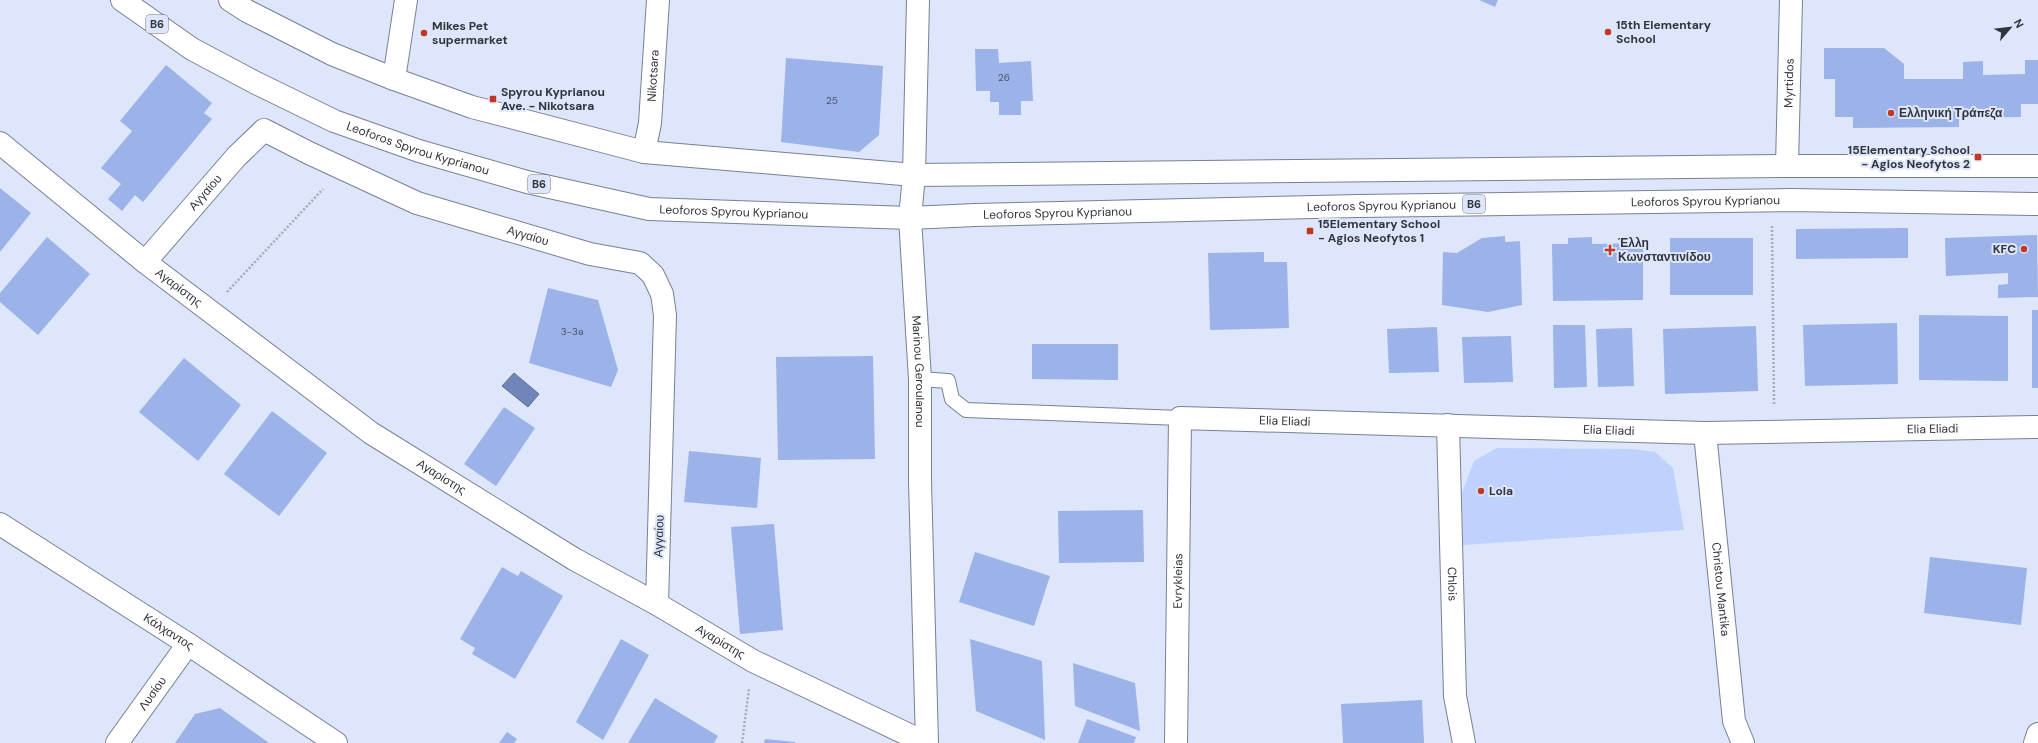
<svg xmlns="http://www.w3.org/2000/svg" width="2038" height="743" font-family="'DM Sans',sans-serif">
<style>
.green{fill:#bfd2fe}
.water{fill:#7086ba;stroke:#5d6d94}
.building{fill:#9bb3e9}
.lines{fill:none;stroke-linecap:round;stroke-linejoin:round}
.lane-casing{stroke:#788092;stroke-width:16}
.street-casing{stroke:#788092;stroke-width:24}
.secondary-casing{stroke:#788092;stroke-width:24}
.primary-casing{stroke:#788092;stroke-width:24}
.path{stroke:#a4abbb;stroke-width:2.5;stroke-dasharray:2 2;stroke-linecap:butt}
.lane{stroke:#fff;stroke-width:14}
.street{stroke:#fff;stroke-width:22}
.secondary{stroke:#fff;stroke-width:22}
.primary{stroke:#fff;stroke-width:22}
.poi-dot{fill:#c33721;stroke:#dde6fa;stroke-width:1.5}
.labels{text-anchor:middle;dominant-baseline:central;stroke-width:4;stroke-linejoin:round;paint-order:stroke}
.number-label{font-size:10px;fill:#4b5467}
.shield{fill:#dde6fa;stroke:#646975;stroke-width:1}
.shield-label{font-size:11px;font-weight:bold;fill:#30343c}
.poi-label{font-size:12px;font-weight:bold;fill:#30343c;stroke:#dde6fa;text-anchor:start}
.street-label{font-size:12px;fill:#30343c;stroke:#dde6fa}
</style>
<rect width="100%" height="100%" fill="#dde6fa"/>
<polygon class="green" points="1497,448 1634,449 1655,452 1673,468 1684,530 1463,545 1462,493 1474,461"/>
<polygon class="water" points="514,373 539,394 528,407 502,386"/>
<g class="building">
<polygon points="1479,0 1498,0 1495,7"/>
<polygon points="1824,48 1884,48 1904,64 1904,79 1963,79 1963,62 1983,61 1983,75 2025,74 2025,60 2038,60 2038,104 2021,104 2021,117 1959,118 1959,127 1853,128 1853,117 1835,117 1835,79 1824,79"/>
<polygon points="975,49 998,49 999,63 1031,61 1033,101 1021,101 1021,115 999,115 999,102 990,102 990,91 976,91"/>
<polygon points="786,58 883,66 879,135 859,152 781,142"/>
<polygon points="166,65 212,103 204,113 212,119 143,202 135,195 122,211 108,199 121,184 101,168 132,131 120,121"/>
<polygon points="0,188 31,213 0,252"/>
<polygon points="1908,228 1908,258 1796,259 1796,229"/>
<polygon points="2037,235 2038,297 1998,298 1998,285 2008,284 2008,273 1946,276 1945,238"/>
<polygon points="1505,236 1505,242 1520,241 1522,305 1488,312 1442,305 1443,252 1457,253 1482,238"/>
<polygon points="47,237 90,274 38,335 0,302 0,293"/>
<polygon points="1592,237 1592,244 1643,243 1643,300 1553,301 1552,244 1568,244 1568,238"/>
<rect x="1670" y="238" width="83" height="57"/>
<polygon points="1264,252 1264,262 1287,262 1289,328 1210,330 1208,253"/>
<polygon points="548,288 598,300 618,370 611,387 529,363"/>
<rect x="2032" y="310" width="6" height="78"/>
<polygon points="1919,315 2008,316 2008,381 1919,380"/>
<polygon points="1897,323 1898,384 1805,386 1803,325"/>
<polygon points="1553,325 1585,325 1587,387 1554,388"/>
<polygon points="1756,326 1758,391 1665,394 1663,329"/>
<polygon points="1437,327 1439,372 1389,373 1387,329"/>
<polygon points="1632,328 1634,386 1598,387 1596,329"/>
<polygon points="1511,336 1513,382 1464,383 1462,337"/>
<polygon points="1032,344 1118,344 1118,380 1032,379"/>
<polygon points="873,356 875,459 778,460 776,357"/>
<polygon points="184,358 241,405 198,461 139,412"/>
<polygon points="504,407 535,428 496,486 464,464"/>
<polygon points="272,411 327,453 279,516 224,474"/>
<polygon points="689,451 761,458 757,508 684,502"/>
<polygon points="1143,510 1144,562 1059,563 1058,511"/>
<polygon points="774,524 783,630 740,634 731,527"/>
<polygon points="975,552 1050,576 1034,626 959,602"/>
<polygon points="1930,557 2027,568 2021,625 1924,613"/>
<polygon points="502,567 518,576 521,571 563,596 515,679 472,654 475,648 460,639"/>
<polygon points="621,639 649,655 603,740 576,722"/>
<polygon points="970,639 1042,661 1045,740 976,711"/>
<polygon points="1073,663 1135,683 1140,731 1075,706"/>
<polygon points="655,698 718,736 714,743 628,743"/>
<polygon points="1422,700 1424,743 1343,743 1341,704"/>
<polygon points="220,708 269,743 175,743 195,714"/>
<polygon points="1087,719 1136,737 1134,743 1078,743"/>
<polygon points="507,732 517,739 514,743 499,743"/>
<polygon points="765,739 795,742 795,743 764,743"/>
</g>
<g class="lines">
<defs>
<polyline id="lane" points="920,379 948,381 952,399 966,410 1180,418"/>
<g id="street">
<polyline points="394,79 406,0"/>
<path id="s1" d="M0,143L145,262L371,433L574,559L657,604L753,661L926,743"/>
<path id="s2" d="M644,152L650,123L658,0"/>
<path id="s3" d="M1787,166L1791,0"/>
<path id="s4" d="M145,262L236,157L264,130L309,153L417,203L590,254L640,263L653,275L662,294L665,315L657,604"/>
<path id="s5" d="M1448,425L1455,696L1464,743"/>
<path id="s6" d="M1705,433L1734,721L1743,743"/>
<path id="s7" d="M0,524L188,644L336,743"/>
<path id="s8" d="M117,743L188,644"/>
<path id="s9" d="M1176,743L1180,418L1705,433L2038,427"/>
<polyline points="2035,743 2038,734"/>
</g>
<g id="secondary">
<path id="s10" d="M918,0L914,175L910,218L920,379V481L927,743"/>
</g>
<g id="primary">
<path id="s11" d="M122,0L192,49L256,83L334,121L419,151L527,182L649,209L910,218L975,215L1358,206L1791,200L2038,204"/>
<polyline points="230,0 247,11 332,54 394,79 472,107 644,152 914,175 1787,166 2038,166"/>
</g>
</defs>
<use href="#lane" class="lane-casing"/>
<use href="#street" class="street-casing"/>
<use href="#secondary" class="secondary-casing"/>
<use href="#primary" class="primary-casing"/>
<g class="path">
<polyline points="1772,226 1774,405"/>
<polyline points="227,292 323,189"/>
<polyline points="742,743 749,689"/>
</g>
<use href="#lane" class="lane"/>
<use href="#street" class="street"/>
<use href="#secondary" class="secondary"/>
<use href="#primary" class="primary"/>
</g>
<g class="poi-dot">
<circle cx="1608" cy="32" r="4"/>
<circle cx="424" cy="33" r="4"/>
<rect x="489" y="95" width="8" height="8" rx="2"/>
<circle cx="1891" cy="113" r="4"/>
<rect x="1974" y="153" width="8" height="8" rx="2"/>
<rect x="1306" y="227" width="8" height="8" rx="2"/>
<circle cx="2024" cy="249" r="4"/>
<path d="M1608 244h4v4h4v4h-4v4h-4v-4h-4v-4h4z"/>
<circle cx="1481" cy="491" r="4"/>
</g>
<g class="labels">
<g class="number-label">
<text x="1004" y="77">26</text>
<text x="832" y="100">25</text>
<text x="572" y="331">3-3a</text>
</g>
<g class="shield">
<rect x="146" y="15" width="22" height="18" rx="3"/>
<rect x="528" y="175" width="22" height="18" rx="3"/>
<rect x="1463" y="195" width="22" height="18" rx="3"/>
</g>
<g class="shield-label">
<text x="157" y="24">B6</text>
<text x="539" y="184">B6</text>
<text x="1474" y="204">B6</text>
</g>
<g class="poi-label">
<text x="1616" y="25">15th Elementary<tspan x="1616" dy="14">School</tspan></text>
<text x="432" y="26">Mikes Pet<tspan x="432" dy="14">supermarket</tspan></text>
<text x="501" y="92">Spyrou Kyprianou<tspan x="501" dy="14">Ave. - Nikotsara</tspan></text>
<text x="1899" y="113">Ελληνική Τράπεζα</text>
<text x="1970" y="150" text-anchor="end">15Elementary School<tspan x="1970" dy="14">- Agios Neofytos 2</tspan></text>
<text x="1318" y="224">15Elementary School<tspan x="1318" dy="14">- Agios Neofytos 1</tspan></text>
<text x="1618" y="243">Έλλη<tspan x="1618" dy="14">Κωνσταντινίδου</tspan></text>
<text x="2016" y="249" text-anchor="end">KFC</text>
<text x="1489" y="491">Lola</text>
</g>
<g class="street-label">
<text stroke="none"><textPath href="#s2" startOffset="77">Nikotsara</textPath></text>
<text stroke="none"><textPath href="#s3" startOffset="83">Myrtidos</textPath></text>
<text stroke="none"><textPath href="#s11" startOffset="333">Leoforos Spyrou Kyprianou</textPath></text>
<text stroke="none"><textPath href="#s4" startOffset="92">Αγγαίου</textPath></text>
<text stroke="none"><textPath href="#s11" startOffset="1629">Leoforos Spyrou Kyprianou</textPath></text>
<text stroke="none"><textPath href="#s11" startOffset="1305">Leoforos Spyrou Kyprianou</textPath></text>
<text stroke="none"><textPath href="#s11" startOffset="657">Leoforos Spyrou Kyprianou</textPath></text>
<text stroke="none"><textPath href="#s11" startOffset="981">Leoforos Spyrou Kyprianou</textPath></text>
<text stroke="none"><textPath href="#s4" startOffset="463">Αγγαίου</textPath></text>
<text stroke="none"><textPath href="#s1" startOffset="230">Αγαρίστης</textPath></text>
<text stroke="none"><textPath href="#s10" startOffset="372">Marinou Geroulanou</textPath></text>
<text stroke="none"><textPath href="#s9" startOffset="430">Elia Eliadi</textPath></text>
<text stroke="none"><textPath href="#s9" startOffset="1078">Elia Eliadi</textPath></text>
<text stroke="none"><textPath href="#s9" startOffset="754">Elia Eliadi</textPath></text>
<text stroke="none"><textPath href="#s1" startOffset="554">Αγαρίστης</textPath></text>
<text transform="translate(659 536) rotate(-88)">Αγγαίου</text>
<text stroke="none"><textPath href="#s9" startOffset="162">Evrykleias</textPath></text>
<text stroke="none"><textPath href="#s5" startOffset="159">Chlois</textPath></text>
<text stroke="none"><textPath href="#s6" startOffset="157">Christou Mantika</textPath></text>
<text stroke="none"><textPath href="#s7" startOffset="200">Κάλχαντος</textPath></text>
<text stroke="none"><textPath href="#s1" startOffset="878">Αγαρίστης</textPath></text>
<text stroke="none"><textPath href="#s8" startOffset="61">Λυσίου</textPath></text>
</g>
</g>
<g transform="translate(2010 28) rotate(62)" stroke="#dde6fa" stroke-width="3" paint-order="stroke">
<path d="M0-3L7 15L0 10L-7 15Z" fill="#30343c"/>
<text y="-6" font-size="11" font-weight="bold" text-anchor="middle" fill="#30343c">N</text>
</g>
</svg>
